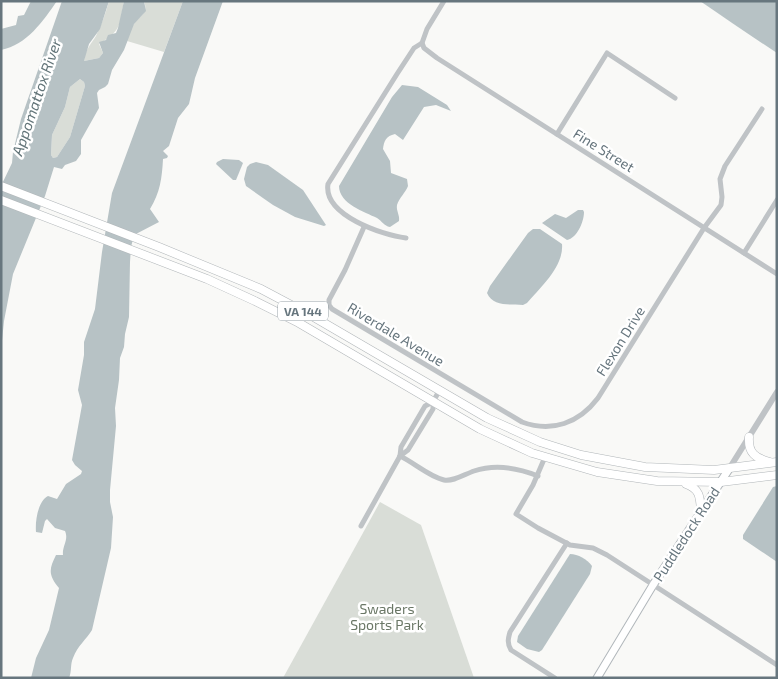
<svg xmlns="http://www.w3.org/2000/svg" width="778" height="679" font-family="'Exo 2',sans-serif">
<style>
.green{fill:#d9ddd7}
.water{fill:#b7c2c5;fill-rule:evenodd}
.lines{fill:none;stroke-linecap:round;stroke-linejoin:round}
.secondary-casing{stroke:#b1b7bb;stroke-width:9}
.primary-casing{stroke:#b1b6b9;stroke-width:9}
.minor{stroke:#bfc3c6;stroke-width:5}
.tertiary{stroke:#bfc3c6;stroke-width:6}
.secondary{stroke:#fff;stroke-width:7}
.primary{stroke:#fff;stroke-width:8}
.labels{text-anchor:middle;dominant-baseline:central;stroke-width:5;stroke-linejoin:round;paint-order:stroke}
.shield{fill:#fff;stroke:#959fa5;stroke-width:1}
.shield-label{font-size:12px;font-weight:bold;fill:#67767e}
.street-label{font-size:14px;fill:#67767e;stroke:#fff}
.park-label{font-size:14px;fill:#6a7766;stroke:#fff}
.water-label{font-size:15px;font-style:italic;fill:#627478;stroke:#fff}
</style>
<rect width="100%" height="100%" fill="#f9f9f7"/>
<g class="green">
<path d="M109,1H124C119,26 122,30 99,44L103,53L99,58L84,61C85,50 91,44 96,36C101,25 106,13 109,1Z"/>
<path d="M144,1H183L164,52L127,41C128,35 130,30 133,25C139,16 149,14 144,1Z"/>
<polygon points="80,79 84,82 85,86 70,137 57,157 53,158 51,155 52,135 65,107 70,87"/>
<polygon points="380,502 421,525 474,678 283,678"/>
</g>
<g class="water">
<path d="M31,1H57C43,21 27,45 1,50V29L16,25L18,16L24,15Z"/>
<path d="M62,1H109L100,29L89,44L84,61L99,58L103,53L99,42L106,40L108,35L116,33L118,28L124,1H144L146,11L134,24L124,50L112,70L108,84L105,87L99,90L97,93L99,108L81,140V154L76,161L65,165L62,169L54,167L45,196L13,274L4,321L1,350V186L12,163L13,152L21,119ZM80,79L84,82L85,86L70,137L57,157L53,158L51,155L52,135L65,107L70,87Z"/>
<path d="M183,1H223L195,78L189,104L178,118L169,146L163,151L168,156L167,158L163,159C162,178 160,193 150,209L159,222L134,235L131,247L130,262L129,317L125,334L124,347L120,358L119,380L115,408L116,426L110,490V502L113,517L111,548L92,630C86,640 78,645 73,658C70,665 72,671 69,678H31L36,658L49,630L59,588C48,575 49,569 56,555H63C62,546 69,540 65,531L55,528L47,519L45,521L42,533L36,532C35,521 38,501 48,496L57,499L66,484L81,474L82,471L75,465L72,460L82,405L78,390L84,355V342L95,309L102,252L112,193Z"/>
<path d="M700,1H777V53C751,36 726,19 700,1Z"/>
<path d="M402,85L418,87L447,105L451,111L436,105L424,107L403,140L395,134C386,136 384,141 383,149L390,161L391,173L407,179L408,186C406,192 399,198 397,205C396,211 400,215 399,221L390,227C384,226 382,221 377,218C365,212 339,204 339,186L392,97Z"/>
<polygon points="223,159 239,160 243,163 236,180 233,180 216,164 217,162"/>
<polygon points="256,162 268,165 303,190 326,225 324,226 295,217 273,205 246,186 244,179 247,167 250,164"/>
<path d="M578,210H583L584,212C584,222 577,238 567,240L542,223L555,214L566,218Z"/>
<path d="M533,229H540L562,244C564,266 541,287 527,303L523,305C510,304 493,307 487,293L490,286L528,233Z"/>
<polygon points="777,486 777,562 743,539 743,535 773,487"/>
<path d="M570,554C578,554 587,559 592,566L590,574L542,650L539,652L527,649L517,642L518,636Z"/>
</g>
<g class="lines">
<defs>
<polyline id="secondary" points="597,678 653,585 729,469"/>
<g id="primary">
<polyline points="1,186 159,247 261,289 312,316 487,418 540,442 581,455 645,467 714,470 777,462"/>
<polyline points="1,200 207,279 255,301 299,323 480,429 532,453 597,472 657,481 721,482 777,475"/>
<path d="M749,437C748,453 755,458 770,462"/>
<path d="M686,484C700,489 700,497 701,511"/>
</g>
</defs>
<use href="#secondary" class="secondary-casing"/>
<use href="#primary" class="primary-casing"/>
<g class="minor">
<polyline points="422,43 424,48 437,58 777,274"/>
<polyline points="557,134 607,53 675,98"/>
<path d="M364,227L345,270L329,300V305L332,309L522,422C552,433 579,423 598,398L704,228L721,205L722,197L720,179L725,166L762,109"/>
<path d="M406,238C382,235 323,215 328,184L397,74L414,48L422,43L427,29L444,1"/>
<polyline points="744,253 777,200"/>
<path d="M400,456C413,462 430,477 444,480C453,482 465,474 474,471C495,464 518,468 538,476"/>
<polyline points="400,456 408,450 433,409 433,402 439,391"/>
<polyline points="545,457 533,485 516,514 538,528 570,545 593,548 607,555 777,665"/>
<polyline points="361,526 400,456 401,447 425,406 433,402"/>
<path d="M555,678L511,650C507,643 508,639 510,632L567,543"/>
</g>
<polyline class="tertiary" points="729,469 777,392"/>
<use href="#secondary" class="secondary"/>
<use href="#primary" class="primary"/>
</g>
<g class="labels">
<rect class="shield" x="278" y="301.5" width="50" height="19" rx="4"/>
<g class="shield-label">
<text x="303" y="311">VA 144</text>
</g>
<g class="street-label">
<text transform="translate(604 150) rotate(32)">Fine Street</text>
<text transform="translate(396 334) rotate(31)">Riverdale Avenue</text>
<text transform="translate(620 341) rotate(-58)">Flexon Drive</text>
<text transform="translate(686 534) rotate(-57)">Puddledock Road</text>
</g>
<g class="park-label">
<text x="387" y="608">Swaders<tspan x="387" dy="16">Sports Park</tspan></text>
</g>
<g class="water-label">
<text transform="translate(36 97) rotate(-71)">Appomattox River</text>
</g>
</g>
<rect width="778" height="679" fill="none" stroke="#67767e" stroke-width="5"/>
</svg>
